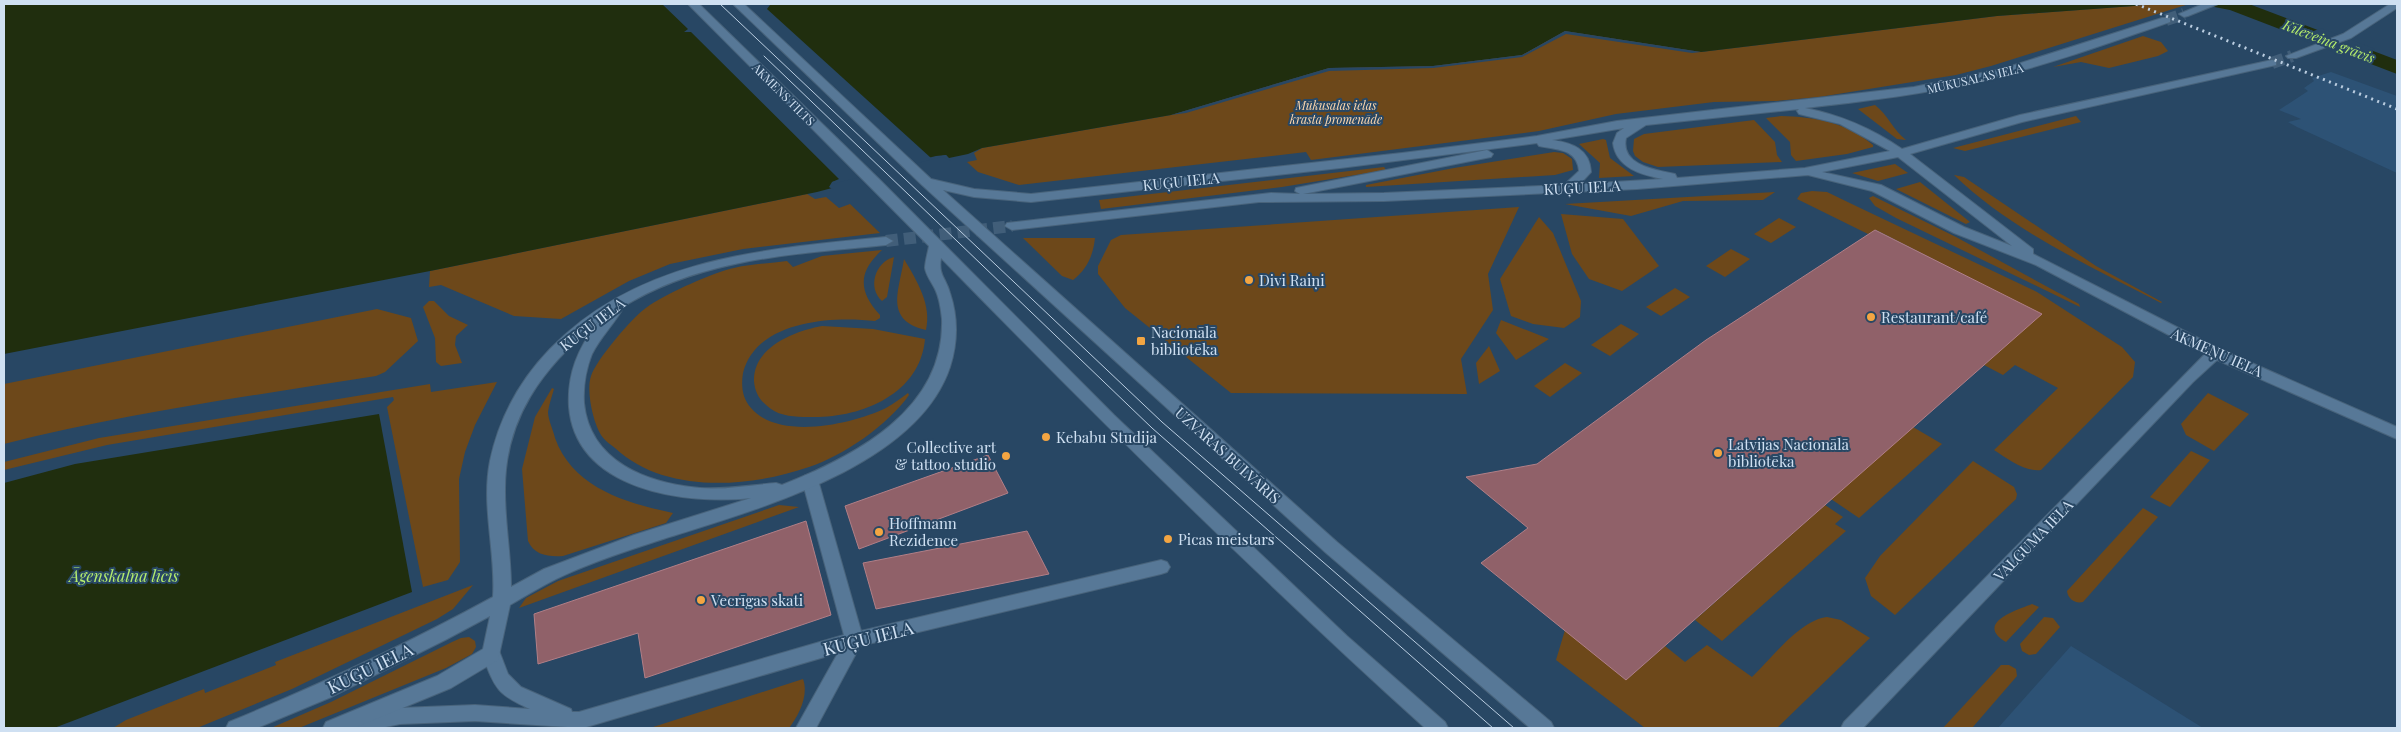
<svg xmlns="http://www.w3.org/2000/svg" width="2401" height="732" font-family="'Playfair Display',serif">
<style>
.built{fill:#2d5275}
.green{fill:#6d481a}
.water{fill:#202e0e}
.pier{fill:#284764}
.building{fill:#906169;stroke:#b17f87}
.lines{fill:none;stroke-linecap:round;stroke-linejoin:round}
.secondary-tunnel{stroke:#415e79;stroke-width:12;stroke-dasharray:12 6;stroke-linecap:butt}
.street-casing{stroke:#48637b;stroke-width:2}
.secondary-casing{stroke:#48637b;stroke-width:2}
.street{fill:#577897;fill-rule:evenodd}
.secondary{fill:#577897;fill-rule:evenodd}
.tram{stroke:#bacde0;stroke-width:1}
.rail{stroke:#bacde0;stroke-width:3;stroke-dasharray:2 4.5;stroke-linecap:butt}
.poi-dot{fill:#f3a542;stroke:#284764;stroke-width:2}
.labels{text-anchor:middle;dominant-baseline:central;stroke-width:4;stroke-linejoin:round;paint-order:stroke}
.far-street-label{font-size:12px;fill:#cfe0f2;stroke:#284764}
.far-park-label{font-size:12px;font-style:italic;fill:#fed8af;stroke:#284764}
.far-water-label{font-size:14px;font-style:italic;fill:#b5ed6c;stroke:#284764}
.street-label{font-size:15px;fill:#cfe0f2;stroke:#284764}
.poi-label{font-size:15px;fill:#cfe0f2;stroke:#284764;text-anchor:start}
.water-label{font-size:16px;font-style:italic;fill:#b5ed6c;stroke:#284764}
.near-street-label{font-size:18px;fill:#cfe0f2;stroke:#284764}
</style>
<rect width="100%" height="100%" fill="#284764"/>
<g class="built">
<polygon points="2331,72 2397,96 2397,173 2297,127 2288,122 2301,119 2279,110 2308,91 2304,88 2314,81 2312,78"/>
<polygon points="2071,646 2203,728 1998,728"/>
</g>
<g class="green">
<polygon points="2159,4 2189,4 1991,66 1956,75 1819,97 1776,101 1714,102 1616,114 1539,131 1311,160 1306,152 1019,185 978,172 967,162 977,160 974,153 982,148 1171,115 1329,68 1433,66 1521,55 1565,31 1701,52 1997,16"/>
<polygon points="2143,36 2161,42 2168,51 2158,56 2109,68 2081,62 2053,67"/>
<path d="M1875,105C1888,115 1893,130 1906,140L1897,139L1858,109Z"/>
<path d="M1781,116C1814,117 1847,122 1873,145V147L1847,154L1796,161L1791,155L1790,142L1766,118Z"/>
<polygon points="2076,116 2081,122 1965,151 1953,148"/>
<polygon points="1754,120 1775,142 1777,155 1782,162 1658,167 1643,162 1635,156 1633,151 1634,139 1644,134"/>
<polygon points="1603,139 1606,140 1610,158 1634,176 1599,178 1600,163 1579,144"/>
<polygon points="1554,152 1563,153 1572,159 1573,170 1555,175 1366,187 1366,185 1454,168"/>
<polygon points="1895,164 1908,173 1878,181 1852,173"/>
<polygon points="1384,167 1386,170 1282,187 1101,209 1099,200"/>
<path d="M1954,175L1964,177L2096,266L2162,302L2161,303C2090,266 2012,231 1954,175Z"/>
<polygon points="1920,182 1970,222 1966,224 1896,189"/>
<path d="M1812,191L1827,192L1856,206L2037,292L2122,347L2135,362L2133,377L2041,470C2024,472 2008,459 1994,450L2058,388L2015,365L2003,375L1984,365L2041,314L1876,230L1868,234L1797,199L1801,193Z"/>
<polygon points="1775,192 1763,200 1683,201 1631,216 1565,204"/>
<polygon points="807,194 815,199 826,197 839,208 850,204 880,233 743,249 670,264 629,281 561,319 514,316 441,285 429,287 430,271"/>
<polygon points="1873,196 1956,237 2079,304 2080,307 1896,218 1875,206 1869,198"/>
<polygon points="1519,207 1488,274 1493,310 1461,359 1467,394 1231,393 1125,308 1098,274 1098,266 1111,240 1121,235"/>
<polygon points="1561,214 1623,219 1659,266 1622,291 1589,279 1572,254"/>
<polygon points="1539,217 1553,233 1581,301 1580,317 1564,328 1533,324 1511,316 1500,279"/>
<polygon points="1779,218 1796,227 1771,243 1754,234"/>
<path d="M1023,238H1095C1093,256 1087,269 1073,280L1062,276Z"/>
<polygon points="1731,249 1750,259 1725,277 1706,266"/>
<path d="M882,250C858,272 858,291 880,315V318L875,321C833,316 756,320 743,373C741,385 742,398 751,408C779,441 853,424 886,408C893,404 901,398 908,393L909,395C888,425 843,456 809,467C748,488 664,494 615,448C610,444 604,440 601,435C593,422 586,391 591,376C597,359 628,323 642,311C660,296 698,280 720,272C741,264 765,264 787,261L793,267L822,256Z"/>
<path d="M894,257L887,297L882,301C867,288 875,262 894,257Z"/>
<path d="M904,259C917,281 932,305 926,330C884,320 899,291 904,259Z"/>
<polygon points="1675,288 1690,297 1661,316 1646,307"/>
<polygon points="429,301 434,301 449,316 468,325 456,336 455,345 462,363 441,366 436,362 435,338 423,307"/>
<path d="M377,309L411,318L418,341L385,372L376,376C251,396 126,413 4,444V384Z"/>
<polygon points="1501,320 1549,339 1516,360 1496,333"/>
<polygon points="1621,324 1639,334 1610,356 1591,345"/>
<path d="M822,326L873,329L925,339C920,396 858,419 808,417C796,417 780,416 771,409C761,402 755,394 754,381C753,347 795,331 822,326Z"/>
<polygon points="1489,346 1500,371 1479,384 1476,363"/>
<polygon points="1565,363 1582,373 1550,397 1534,386"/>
<polygon points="497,382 475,425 465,452 459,479 460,562 448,580 423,587 387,407 394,400 393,397 107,445 4,470 4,462 99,438 430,384 431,392"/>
<path d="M552,388L554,389C552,396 549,404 548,412C548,419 553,430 555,438C573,488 626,503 673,513L666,523L563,556C548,557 534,555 528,541L522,469L535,417Z"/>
<polygon points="2208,393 2249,414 2214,451 2186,435 2181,424"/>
<polygon points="1913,427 1942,444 1859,518 1831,499"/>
<polygon points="2191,451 2210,460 2170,507 2150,497"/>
<polygon points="1973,461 2014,487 2017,494 2016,499 1895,615 1871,596 1865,578 1880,556"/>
<polygon points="779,505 799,507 519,608 526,598 558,581"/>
<polygon points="1825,505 1843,517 1835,524 1846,531 1722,641 1695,620"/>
<path d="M2143,508L2158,517L2083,602C2075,604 2068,599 2067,591Z"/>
<polygon points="473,585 453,609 437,619 292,689 197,728 113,728 126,720 204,689 205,693 276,665 275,662"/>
<path d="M2032,604L2039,607L2006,642C1974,623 2017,610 2032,604Z"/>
<path d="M1827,617L1841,620L1870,638L1777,728H1645L1556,660L1565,630L1626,680L1665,646L1685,662L1707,645L1752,677C1771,659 1800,620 1827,617Z"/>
<polygon points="2044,617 2053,618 2060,627 2036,654 2029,655 2022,651 2020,644"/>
<polygon points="469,637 475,641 476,647 472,654 446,668 299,728 271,728 331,702 452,642 461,638"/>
<polygon points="2001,665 2009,665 2016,669 2017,676 1972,728 1943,728"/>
<path d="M803,679C809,695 799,715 789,728H650Z"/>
</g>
<g class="water">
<polygon points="4,4 2141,4 2134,6 1997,16 1701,52 1565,31 1522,55 1433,66 1329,68 1171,115 982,148 968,154 949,158 946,155 936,156 832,182 832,188 817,192 430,271 4,354"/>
<polygon points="2199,4 2249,4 2397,60 2397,74 2230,10"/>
<polygon points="379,414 412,592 54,728 4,728 4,483 75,464"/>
</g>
<g class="pier">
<polygon points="662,4 770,5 767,9 931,158 946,155 951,161 942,157 840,182 834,184 834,190 829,187 832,182 839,179 691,32 684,32 688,29"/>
<polygon points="2321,28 2375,49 2351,59 2297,38"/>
<polygon points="1565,31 1701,52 1692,53 1566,34 1522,57 1433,68 1329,71 1186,113 1171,115 1329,68 1433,66 1522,55"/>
</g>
<g class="building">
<polygon points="1875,230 2042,314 1626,680 1481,563 1528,528 1466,477 1537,464 1706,340"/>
<polygon points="988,455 1008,493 859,549 845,506"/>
<polygon points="806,521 831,615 645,678 638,633 538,664 534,614"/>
<polygon points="1027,531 1049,574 876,609 863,563"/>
</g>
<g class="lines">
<g class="secondary-tunnel">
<polyline points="2166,20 2184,14"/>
<polyline points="2272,63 2292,56"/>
<polyline points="886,241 1012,226"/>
</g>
<defs>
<path id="street" d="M810,474L816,476L818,480L861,631L1161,560L1167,562L1170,567L1167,572L1161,574L860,646L816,728H796L838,653L583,728L475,721L400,724L381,728H329L332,722L339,719L400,708L475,705L530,709C496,694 495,688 482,654L484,648L491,646L498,648L508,674L521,687L571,709L572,712H579L844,635L802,480L804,476Z"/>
<g id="secondary">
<path d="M688,4H699L881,181L1114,415L1347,636L1445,722L1448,728H1425C1258,577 1098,419 941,258C938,275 946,278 950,293C958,317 958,342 950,367C915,472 741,513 648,544C617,554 585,565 556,579C540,587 525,596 510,605L498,660L451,688L354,728H323L326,722L437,676L483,649L490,616L447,639L329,698L257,728H226L229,722C319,685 407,644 493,597C496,552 481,506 490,461C499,418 520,380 550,349C639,257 766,249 886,237L893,241L886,245C796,254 700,258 621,308L622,310C613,325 600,338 592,354C586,369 583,387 584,403C590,462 647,483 700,488C725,490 751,485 776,483L782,485C855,456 945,410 942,319C941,309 939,297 935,289C932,283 926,275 925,268C925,262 928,252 929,246ZM598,322C578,348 567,374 569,407C576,491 686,505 751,498L634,535L544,569L511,587C511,555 505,524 505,492C504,418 543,367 598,322Z"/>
<path d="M733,4H744L931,179L974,189L1031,194L1402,153L1537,136L1617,121L1914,87L2005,68L2162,18H2170V22C2109,43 2048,65 1985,80C1926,94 1865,101 1805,108C1841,115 1871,128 1902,149L2020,115L2272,60L2276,61V65L2022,122L1910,154L2033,249V254L2220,349L2397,427V439L2217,360L2193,382L1863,728H1841L1844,722L2205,354L2036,265L1954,233L1872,191L1808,175L1637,189L1384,201L1259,202L1012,230L1005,226L1007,223L1271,193L1300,194L1295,191L1296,188L1487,150L1493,154L1491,157L1303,194L1384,193L1564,185L1579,171C1577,148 1556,150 1539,146L1537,143L1340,168L1031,202L974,197L943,190L1337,542L1551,722L1554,728H1530L1325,552L922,185ZM1799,109L1797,111L1799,114L1840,124L1890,151L1805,168L1677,178L1675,174C1657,170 1620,166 1626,138L1646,125ZM1624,128L1617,133L1613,143C1616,168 1642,175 1663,179L1580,184L1591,172C1590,149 1572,143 1552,140ZM1898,157L2012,246L1964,227L1881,185L1822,172Z"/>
<polygon points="2203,4 2218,4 2188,16 2184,17 2179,14"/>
<polygon points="2390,4 2397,4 2397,8 2351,38 2296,58 2288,58 2286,56 2343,34"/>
</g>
</defs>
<use href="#street" class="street-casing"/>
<use href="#secondary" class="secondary-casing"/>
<use href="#street" class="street"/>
<use href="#secondary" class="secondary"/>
<g class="tram">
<polyline points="720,4 1162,422 1514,728"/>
<polyline points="764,56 1152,428 1493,728"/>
</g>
<polyline class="rail" points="2136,4 2397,109"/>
</g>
<g class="poi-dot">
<circle cx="1249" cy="280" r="5"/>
<circle cx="1871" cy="317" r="5"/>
<rect x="1136" y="336" width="10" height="10" rx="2.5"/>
<circle cx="1046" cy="437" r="5"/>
<circle cx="1718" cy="453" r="5"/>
<circle cx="1006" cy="456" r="5"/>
<circle cx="879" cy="532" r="5"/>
<circle cx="1168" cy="539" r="5"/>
<circle cx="701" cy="600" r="5"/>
</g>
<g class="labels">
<g class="far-street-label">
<text transform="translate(1975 78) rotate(-13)">MŪKUSALAS IELA</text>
<text transform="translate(784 94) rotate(45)">AKMENS TILTS</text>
</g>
<g class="far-park-label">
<text x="1336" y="105">Mūkusalas ielas<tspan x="1336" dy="14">krasta promenāde</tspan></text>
</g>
<g class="far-water-label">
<text transform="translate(2329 41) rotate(21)">Kīleveina grāvis</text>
</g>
<g class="street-label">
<text transform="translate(1181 181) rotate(-6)">KUĢU IELA</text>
<text transform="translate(1582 187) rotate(-3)">KUĢU IELA</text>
<text transform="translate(592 324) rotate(-37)">KUĢU IELA</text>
<text transform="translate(2217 352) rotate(24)">AKMEŅU IELA</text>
<text transform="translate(1228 455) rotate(42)">UZVARAS BULVĀRIS</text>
<text transform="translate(2033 540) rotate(-46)">VALGUMA IELA</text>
</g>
<g class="poi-label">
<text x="1259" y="280">Divi Raiņi</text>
<text x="1881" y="317">Restaurant/café</text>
<text x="1151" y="332">Nacionālā<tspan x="1151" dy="17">bibliotēka</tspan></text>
<text x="1056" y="437">Kebabu Studija</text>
<text x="1728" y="444">Latvijas Nacionālā<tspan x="1728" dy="17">bibliotēka</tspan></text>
<text x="996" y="447" text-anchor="end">Collective art<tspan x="996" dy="17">&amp; tattoo studio</tspan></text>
<text x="889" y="523">Hoffmann<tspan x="889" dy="17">Rezidence</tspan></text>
<text x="1178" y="539">Picas meistars</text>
<text x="711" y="600">Vecrīgas skati</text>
</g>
<g class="water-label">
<text x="124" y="575">Āgenskalna līcis</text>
</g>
<g class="near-street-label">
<text transform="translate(868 638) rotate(-14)">KUĢU IELA</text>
<text transform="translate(370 668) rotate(-26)">KUĢU IELA</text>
</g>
</g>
<rect width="2401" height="732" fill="none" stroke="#cfe0f2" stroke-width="10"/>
</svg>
